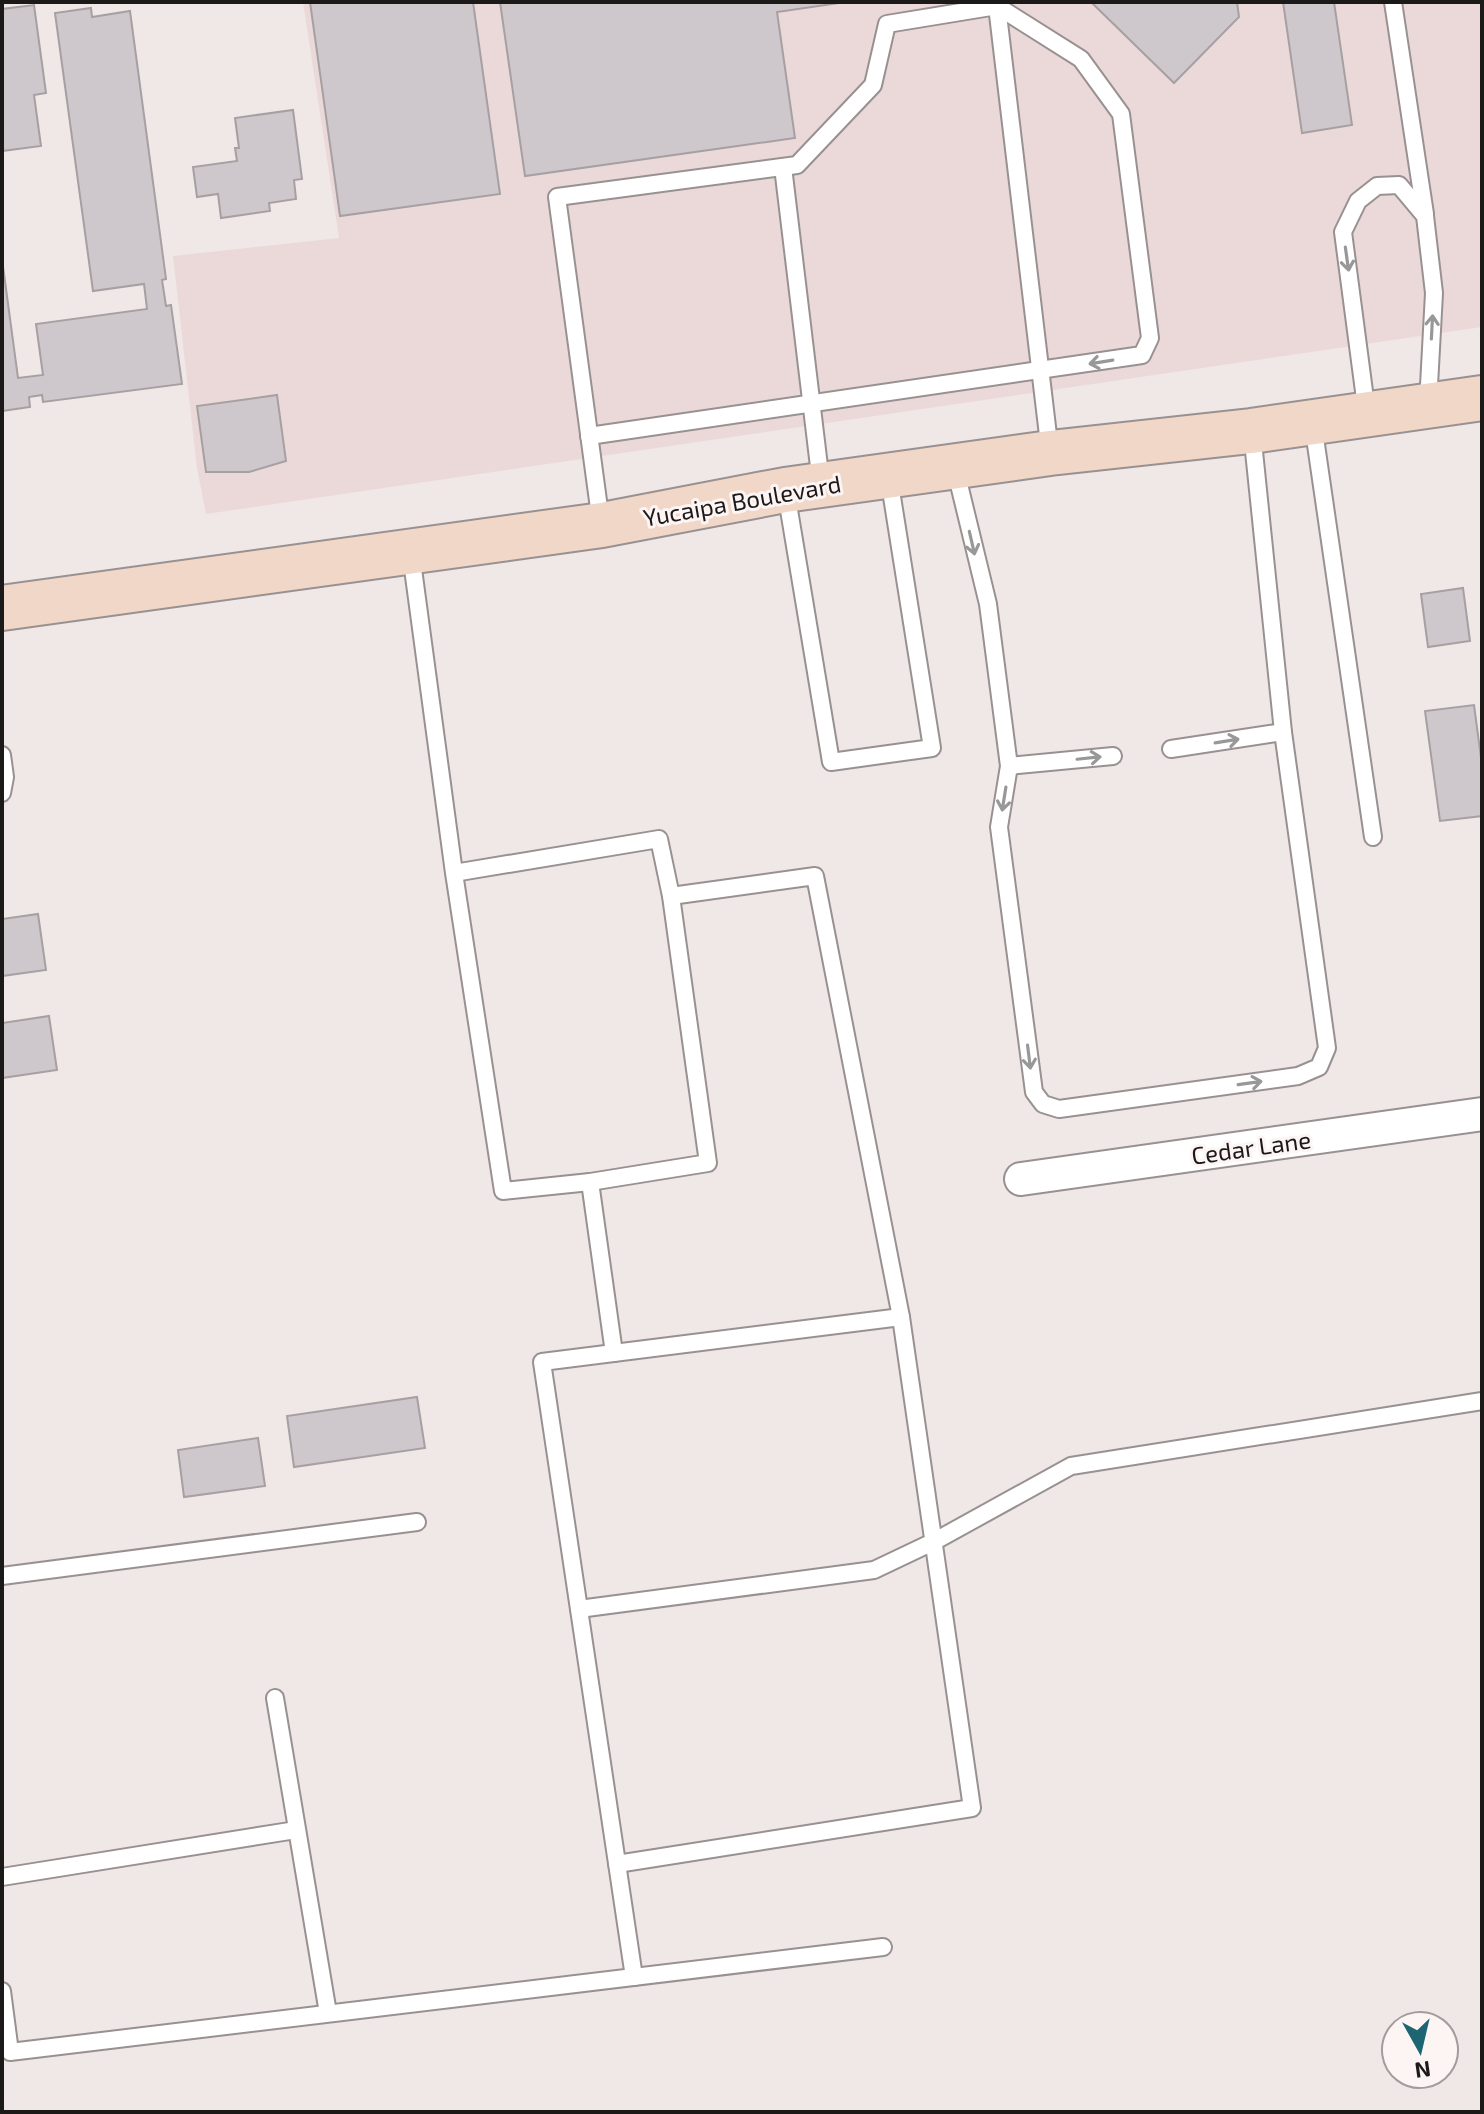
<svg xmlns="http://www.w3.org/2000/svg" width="1484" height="2114" font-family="'Exo 2',sans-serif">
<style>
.built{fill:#ebd9d9}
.building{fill:#cec7cb;stroke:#a7a0a3;stroke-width:2}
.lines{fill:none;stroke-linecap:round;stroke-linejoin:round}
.service-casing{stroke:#999191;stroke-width:20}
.minor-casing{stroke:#999191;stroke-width:36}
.secondary-casing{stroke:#999191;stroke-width:48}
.service{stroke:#fff;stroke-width:16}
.minor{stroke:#fff;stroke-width:32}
.secondary{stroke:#f1d7c7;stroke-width:44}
.oneway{stroke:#999898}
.labels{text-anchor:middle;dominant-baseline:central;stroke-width:6;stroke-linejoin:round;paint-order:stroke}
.street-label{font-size:24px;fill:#1c1919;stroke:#fdf4f4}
</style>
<rect width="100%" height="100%" fill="#f0e7e7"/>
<polygon class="built" points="303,2 1482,2 1482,327 206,514 197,468 173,256 339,238"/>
<g class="building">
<polygon points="310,2 473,2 500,194 340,216"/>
<polygon points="500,2 846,2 777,12 795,138 525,176"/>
<polygon points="1091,2 1237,2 1239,17 1174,83"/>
<polygon points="1283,2 1334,2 1352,125 1302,133"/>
<polygon points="34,5 46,93 34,95 41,146 2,151 2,9"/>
<polygon points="91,8 92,17 130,11 166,279 162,280 166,306 171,305 182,384 43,402 42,395 29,397 30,407 2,411 2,259 18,378 43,375 36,324 147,309 144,284 93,291 55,13"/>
<polygon points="293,110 302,179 294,180 296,199 269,203 270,211 221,218 218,194 197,197 193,167 237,161 235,148 239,148 235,118"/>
<polygon points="277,395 286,461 249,472 206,472 197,406"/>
<polygon points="1463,588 1470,641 1428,647 1421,594"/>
<polygon points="1474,705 1482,765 1482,816 1440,821 1425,711"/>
<polygon points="38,914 46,970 2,976 2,919"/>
<polygon points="49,1016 57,1070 2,1078 2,1023"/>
<polygon points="417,1397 425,1448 294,1467 287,1416"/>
<polygon points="258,1438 265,1486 184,1497 178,1450"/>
</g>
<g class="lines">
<defs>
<g id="service">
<polyline points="1393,2 1425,214"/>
<polyline points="783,167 821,483"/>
<polyline points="1367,414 1343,232 1358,201 1377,186 1399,185 1425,216 1434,293 1428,404"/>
<polyline points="1313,424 1373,837"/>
<polyline points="589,436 1142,355 1150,338 1121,114 1081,59 997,6"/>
<polyline points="955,468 988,604 1009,766 999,827 1034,1092 1043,1104 1059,1109 1298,1076 1319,1067 1327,1048 1283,732 1252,432"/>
<polyline points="786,492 831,762 932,748 889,478"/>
<polyline points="601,523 557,197 797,165 873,85 887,24 997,6 1050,452"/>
<polyline points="411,554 454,873 503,1191 590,1182 708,1163 671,896 659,839 454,873"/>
<polyline points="1171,749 1283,732"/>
<polyline points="2,755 5,777 2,793"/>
<polyline points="1009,766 1113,756"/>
<polyline points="590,1182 614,1353"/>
<polyline points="2,1576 417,1522"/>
<polyline points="579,1609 874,1570 935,1541 1071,1466 1482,1401"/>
<polyline points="275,1698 328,2013"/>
<polyline points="617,1864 972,1808 901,1317 815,876 671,896"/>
<polyline points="2,1877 296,1830"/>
<polyline points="634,1977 542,1362 901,1317"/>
<polyline points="2,1991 10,2052 883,1947"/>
</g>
<polyline id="minor" points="1021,1179 1482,1114"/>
<polyline id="secondary" points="2,608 602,525 785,490 1050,453 1251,431 1482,398"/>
</defs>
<use href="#service" class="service-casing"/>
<use href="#minor" class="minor-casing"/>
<use href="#secondary" class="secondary-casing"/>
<use href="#service" class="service"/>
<use href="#minor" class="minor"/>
<use href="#secondary" class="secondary"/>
</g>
<defs><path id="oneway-shaft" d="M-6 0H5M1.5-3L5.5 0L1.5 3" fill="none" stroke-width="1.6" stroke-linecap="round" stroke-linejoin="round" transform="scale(2)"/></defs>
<g class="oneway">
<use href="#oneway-shaft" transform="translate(1347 259) rotate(82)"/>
<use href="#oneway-shaft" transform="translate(1432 327) rotate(-87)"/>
<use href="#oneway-shaft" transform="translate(1101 362) rotate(171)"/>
<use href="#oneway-shaft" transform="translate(972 543) rotate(77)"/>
<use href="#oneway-shaft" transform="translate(1227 741) rotate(-9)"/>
<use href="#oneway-shaft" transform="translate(1089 758) rotate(-6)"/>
<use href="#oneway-shaft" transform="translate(1004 799) rotate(99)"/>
<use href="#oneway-shaft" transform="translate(1029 1057) rotate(83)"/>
<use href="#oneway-shaft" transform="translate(1250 1083) rotate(-8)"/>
</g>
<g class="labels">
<g class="street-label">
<text transform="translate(742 500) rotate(-10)">Yucaipa Boulevard</text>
<text transform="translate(1251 1147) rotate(-8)">Cedar Lane</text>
</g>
</g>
<rect width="1484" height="2114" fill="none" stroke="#1c1919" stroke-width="8"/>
<g transform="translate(1420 2050) rotate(172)"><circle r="38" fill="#fdf4f4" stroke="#a39c9c" stroke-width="2"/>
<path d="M0-6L14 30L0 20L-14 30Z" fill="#1e6574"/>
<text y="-12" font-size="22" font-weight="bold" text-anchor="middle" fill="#1c1919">N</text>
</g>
</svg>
